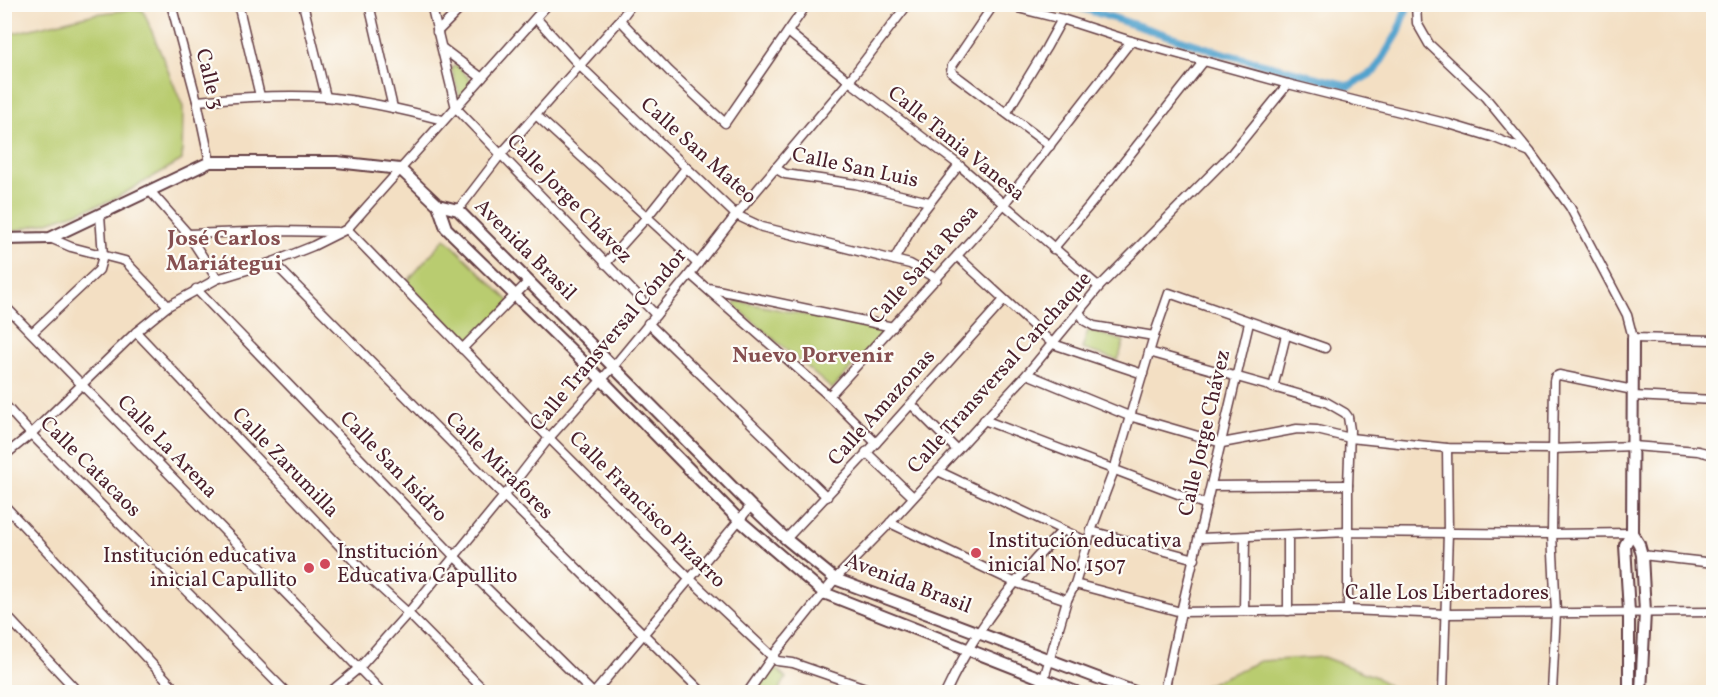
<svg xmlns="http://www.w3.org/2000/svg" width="1718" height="697" font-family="Vollkorn,serif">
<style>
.green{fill:#b9cc70;stroke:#82764e;stroke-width:1.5}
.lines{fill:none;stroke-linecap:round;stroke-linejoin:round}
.canal{stroke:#53a3cd;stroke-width:8}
.minor-casing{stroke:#633c42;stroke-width:11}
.tertiary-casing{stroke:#633c42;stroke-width:14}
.minor{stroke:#fff;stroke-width:8}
.tertiary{stroke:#fff;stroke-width:10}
.poi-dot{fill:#d1495b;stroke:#fdfcf7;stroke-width:2}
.labels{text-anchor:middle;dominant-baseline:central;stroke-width:4.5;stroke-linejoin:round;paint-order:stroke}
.street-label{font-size:21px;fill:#4a1f2b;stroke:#fdfcf7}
.poi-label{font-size:21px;fill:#4a1f2b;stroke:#fdfcf7;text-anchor:start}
.neighbourhood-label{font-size:22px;font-weight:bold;fill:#864f50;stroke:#fdfcf7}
</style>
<rect width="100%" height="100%" fill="#fdfcf7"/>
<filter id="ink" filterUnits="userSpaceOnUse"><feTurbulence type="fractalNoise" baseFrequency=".0167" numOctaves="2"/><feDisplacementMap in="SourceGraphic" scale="12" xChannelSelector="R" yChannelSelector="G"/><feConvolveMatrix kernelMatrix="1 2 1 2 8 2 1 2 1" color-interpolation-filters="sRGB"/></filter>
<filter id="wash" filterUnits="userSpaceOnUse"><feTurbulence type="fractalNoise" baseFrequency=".008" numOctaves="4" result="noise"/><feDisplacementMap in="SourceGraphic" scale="24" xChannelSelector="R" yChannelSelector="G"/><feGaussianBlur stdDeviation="1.35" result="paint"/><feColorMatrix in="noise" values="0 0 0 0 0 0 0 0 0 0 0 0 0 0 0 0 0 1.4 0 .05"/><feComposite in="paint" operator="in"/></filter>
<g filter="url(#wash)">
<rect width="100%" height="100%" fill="#f3dfc3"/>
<g class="green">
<polygon points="128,10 143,10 183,107 182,160 111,201 48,222 5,233 5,35 95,14"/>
<polygon points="457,65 473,83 460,98 451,68"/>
<polygon points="445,238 510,302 471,344 406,283"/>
<polygon points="737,301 885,331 832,389 734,305"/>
<polygon points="1088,330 1124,341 1118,360 1082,349"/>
<polygon points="1323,657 1376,677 1397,692 1200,692 1202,687 1260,661"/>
<polygon points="770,669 778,670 786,678 778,692 755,692"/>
</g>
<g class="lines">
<polyline class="canal" points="1070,4 1225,54 1349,86 1375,71 1398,33 1408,4"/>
</g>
</g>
<g filter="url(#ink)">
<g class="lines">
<defs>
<g id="minor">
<polyline points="171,4 197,101 210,162"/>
<polyline points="238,4 260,96"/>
<polyline points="303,4 326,97"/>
<polyline points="369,4 393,108"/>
<polyline points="431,4 456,108 656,315"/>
<polyline points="994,4 952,66 951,72 1050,146"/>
<polyline points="1002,4 1062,19 1131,41 1288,84 1449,124 1492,137 1530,152 1570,207 1627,315 1633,338 1714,340"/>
<polyline points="1416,4 1417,23 1429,44 1485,97 1530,152"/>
<polyline points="536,18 579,65 736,215 762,227 910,264 937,279"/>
<polyline points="620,20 669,71 725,123 807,4"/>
<polyline points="437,32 465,4"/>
<polyline points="788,32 849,81 959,165 1099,287"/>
<polyline points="442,48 482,78"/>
<path d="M197,101C240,97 283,94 326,97C366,101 405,110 443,120"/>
<polyline points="1007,112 1046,48 1062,19"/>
<polyline points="536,115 698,264"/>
<polyline points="775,168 785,174 855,184 929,202"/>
<polyline points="150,191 188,234 217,279"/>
<polyline points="458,210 501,154 620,20 632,4"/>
<polyline points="347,229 549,438 690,579 777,661 793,663 877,692"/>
<polyline points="188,234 278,231 337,232"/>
<polyline points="50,238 71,247 125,261 168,306"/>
<polyline points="1053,249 1090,205 1204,61"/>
<polyline points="957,256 1053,344 1143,374"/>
<polyline points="894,260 917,219 959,165"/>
<polyline points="273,262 504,496 702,692"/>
<polyline points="605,264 647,217 686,168"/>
<polyline points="690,274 829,396 876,443"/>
<polyline points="708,288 893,327"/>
<polyline points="196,289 454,556 592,692"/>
<polyline points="4,305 382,692"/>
<polyline points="1080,313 1085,321 1094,326 1154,336"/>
<polyline points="648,323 827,497"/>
<polyline points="33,332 99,270 103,256 100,215"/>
<polyline points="136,332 373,581 408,613 486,692"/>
<polyline points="462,349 529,281"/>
<polyline points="1149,352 1326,402 1345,413 1348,417 1350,430 1348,485 1348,610"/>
<polyline points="1027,374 1129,416 1222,443 1297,429 1317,430 1350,438 1447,448 1552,449 1633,446 1698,451 1714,455"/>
<polyline points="1273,388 1286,335"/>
<polyline points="829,396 1004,204 1131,41"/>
<polyline points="1633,396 1714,400"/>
<polyline points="4,404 31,434 286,692"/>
<polyline points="911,404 957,450"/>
<polyline points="984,420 1207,505"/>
<polyline points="866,452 913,497"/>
<polyline points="4,456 31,434 136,332 168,306 217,279 273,262 313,246 347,229 548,4"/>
<polyline points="938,471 1088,542"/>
<polyline points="1212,486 1348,485"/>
<polyline points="4,505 178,692"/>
<polyline points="890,523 1014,582 1067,600"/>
<polyline points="1091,531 1195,559"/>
<polyline points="1200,538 1349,532 1552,534 1632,533"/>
<polyline points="786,539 876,443 1004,300"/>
<polyline points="1642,555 1714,563"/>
<polyline points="1075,584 1181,612 1348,610 1446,614 1714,612"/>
<polyline points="1244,611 1245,537"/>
<polyline points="1288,611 1288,536"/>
<polyline points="4,613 78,692"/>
<polyline points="330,692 359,668 408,613 504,496 549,438 614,366 690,274 736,215 849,81 908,4"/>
<polyline points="595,692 751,506"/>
<polyline points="748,692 773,656 835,579 890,523 1027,374 1099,287 1232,153 1288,84"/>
<path d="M946,692C974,631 1014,579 1062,531"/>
<polyline points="1040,692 1067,600 1075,584 1091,531 1114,470 1154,336 1169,293 1325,348"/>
<polyline points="1164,692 1181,612 1249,323"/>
<polyline points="1443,692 1448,532 1447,448"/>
<polyline points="1552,692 1556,612 1552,534 1554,381 1555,377 1559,375 1633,390"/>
</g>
<g id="tertiary">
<polyline points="438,205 458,210 751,506 786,539 835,579 1135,692"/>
<polyline points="4,239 50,238 210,162 337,162 400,169 438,205 446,228 602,380 739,520 824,593 1076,692"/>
<polyline points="1632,533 1639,544 1642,555 1645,612 1641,692"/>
<polyline points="1629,692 1629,612 1625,545 1632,533 1633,338"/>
</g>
</defs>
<use href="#minor" class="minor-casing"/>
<use href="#tertiary" class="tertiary-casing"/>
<use href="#minor" class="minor"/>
<use href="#tertiary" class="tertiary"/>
</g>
</g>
<g class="poi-dot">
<circle cx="976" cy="553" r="6"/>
<circle cx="325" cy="564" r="6"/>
<circle cx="309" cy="568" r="6"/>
</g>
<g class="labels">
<g class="street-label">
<text transform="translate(209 79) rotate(76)">Calle 3</text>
<text transform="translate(956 144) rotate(39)">Calle Tania Vanesa</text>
<text transform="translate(698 151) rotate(42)">Calle San Mateo</text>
<text transform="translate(855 168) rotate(12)">Calle San Luis</text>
<text transform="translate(569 199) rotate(46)">Calle Jorge Chávez</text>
<text transform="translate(525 250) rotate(45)">Avenida Brasil</text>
<text transform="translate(924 265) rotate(-48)">Calle Santa Rosa</text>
<text transform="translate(609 340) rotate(-50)">Calle Transversal Cóndor</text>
<text transform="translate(1000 373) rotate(-48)">Calle Transversal Canchaque</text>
<text transform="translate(882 408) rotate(-48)">Calle Amazonas</text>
<text transform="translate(1205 433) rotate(-77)">Calle Jorge Chávez</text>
<text transform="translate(167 447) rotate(46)">Calle La Arena</text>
<text transform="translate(285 463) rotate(46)">Calle Zarumilla</text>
<text transform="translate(499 466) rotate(45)">Calle Mirafores</text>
<text transform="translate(90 467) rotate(45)">Calle Catacaos</text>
<text transform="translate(393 467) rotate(46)">Calle San Isidro</text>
<text transform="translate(647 510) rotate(45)">Calle Francisco Pizarro</text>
<text transform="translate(908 584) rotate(21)">Avenida Brasil</text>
<text x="1447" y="593">Calle Los Libertadores</text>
</g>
<g class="poi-label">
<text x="988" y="541">Institución educativa<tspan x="988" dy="24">inicial No. 1507</tspan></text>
<text x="337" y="552">Institución<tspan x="337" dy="24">Educativa Capullito</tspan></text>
<text x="297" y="556" text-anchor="end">Institución educativa<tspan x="297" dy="24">inicial Capullito</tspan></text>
</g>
<g class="neighbourhood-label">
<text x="224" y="239">José Carlos<tspan x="224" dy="25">Mariátegui</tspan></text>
<text x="813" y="356">Nuevo Porvenir</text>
</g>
</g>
<rect width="1718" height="697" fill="none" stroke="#fdfcf7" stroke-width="24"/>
</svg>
